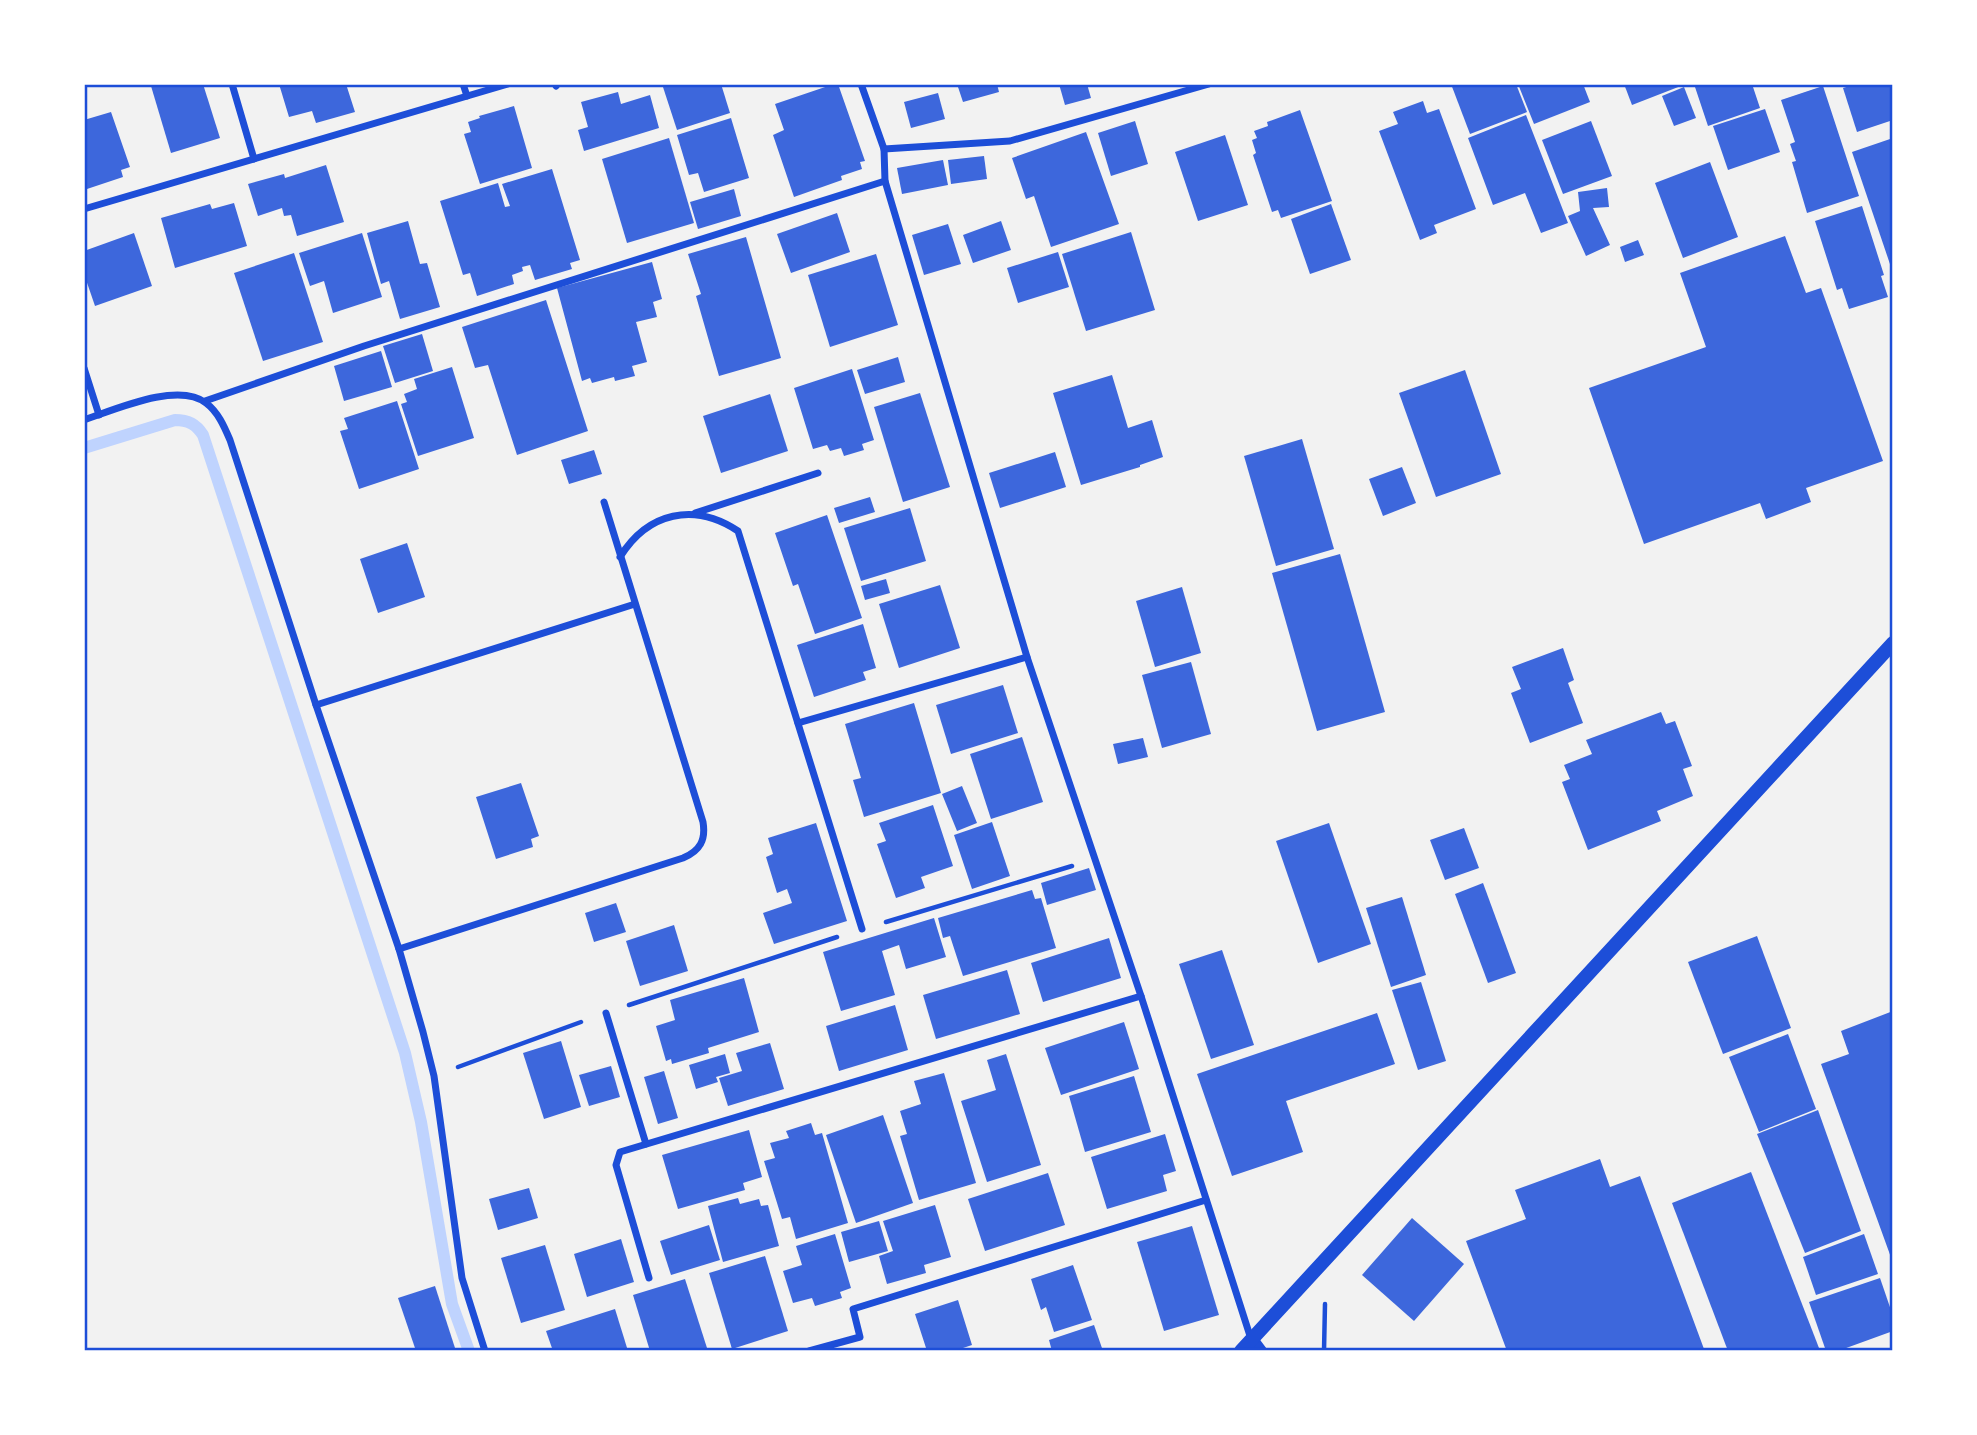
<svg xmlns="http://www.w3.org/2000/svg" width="1977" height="1435" font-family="'Varela Round',sans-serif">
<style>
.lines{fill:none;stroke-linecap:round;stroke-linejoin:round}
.stream{stroke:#bfd3fe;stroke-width:12}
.building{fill:#3d67dc}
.path{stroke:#1d4ed8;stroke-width:4.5}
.minor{stroke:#1d4ed8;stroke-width:7}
.tertiary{stroke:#1d4ed8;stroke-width:12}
.secondary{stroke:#1d4ed8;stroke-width:14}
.neatline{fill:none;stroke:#1d4ed8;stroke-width:2.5}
</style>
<rect width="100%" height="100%" fill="#f2f2f2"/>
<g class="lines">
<path class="stream" d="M84,448L175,420C188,420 196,424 203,435L405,1053L421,1122L452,1304L469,1351"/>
</g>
<g class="building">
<polygon points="156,84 203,84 220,138 171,153 151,86"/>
<polygon points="279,84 346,84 355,112 316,123 312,111 289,117"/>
<polygon points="662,84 721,84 730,113 677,130"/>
<polygon points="834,84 838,84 865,161 860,162 862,169 841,176 842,180 794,197 773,135 784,130 775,104"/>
<polygon points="957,84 997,84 999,92 963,102"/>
<polygon points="1059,84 1087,84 1091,98 1065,105"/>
<polygon points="1451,84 1516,84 1527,112 1470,134"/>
<polygon points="1518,84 1583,84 1590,102 1534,124"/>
<polygon points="1624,84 1686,84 1632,105"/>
<polygon points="1694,84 1752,84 1760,108 1708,126"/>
<polygon points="1856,84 1893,84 1893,120 1857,132 1843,88"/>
<polygon points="1823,86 1859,196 1807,213 1792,162 1796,161 1790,144 1795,142 1781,100"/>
<polygon points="1684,87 1696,118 1674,126 1662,96"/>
<polygon points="618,92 621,104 650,95 659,128 584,151 578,130 588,127 581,102"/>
<polygon points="938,93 945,119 911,128 904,102"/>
<polygon points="1423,101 1427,113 1439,109 1476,209 1434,225 1437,233 1420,240 1379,131 1398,124 1393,112"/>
<polygon points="514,106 532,168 480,184 464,134 471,132 468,122 480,118 479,116"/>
<polygon points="1765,109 1780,152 1728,170 1713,126"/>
<polygon points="1300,110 1332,201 1281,218 1278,210 1272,212 1253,155 1256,153 1252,140 1257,138 1254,131 1268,126 1267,122"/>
<polygon points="111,112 130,167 121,170 123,177 84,190 84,120"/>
<polygon points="1526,115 1568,223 1541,233 1525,193 1493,205 1468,138"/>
<polygon points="731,118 749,178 704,192 698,173 689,175 677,135"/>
<polygon points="1135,121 1148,164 1111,176 1098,133"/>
<polygon points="1591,121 1612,176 1563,194 1542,140"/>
<polygon points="1086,132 1119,224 1051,247 1034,196 1026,199 1012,158"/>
<polygon points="1225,135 1248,205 1198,221 1175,152"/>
<polygon points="669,138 694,223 627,243 602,159"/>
<polygon points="1893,138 1893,273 1852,152"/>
<polygon points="984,156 987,179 951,184 948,160"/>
<polygon points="943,160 948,185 902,194 897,168"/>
<polygon points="1710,162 1738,237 1683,258 1655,183"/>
<polygon points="326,165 344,222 297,236 291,215 284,216 282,208 258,216 248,184 284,174 285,178"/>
<polygon points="552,169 580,260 570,263 572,269 535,280 530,265 522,267 523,271 512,275 514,284 477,296 470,273 463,275 440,201 498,183 505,207 510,206 502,184"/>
<polygon points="1607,188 1609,207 1593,208 1610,245 1586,256 1568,216 1580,211 1578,192"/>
<polygon points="734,189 741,216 698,229 690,202"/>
<polygon points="234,203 247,246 175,268 161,218 210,204 212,209"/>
<polygon points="1331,204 1351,260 1310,274 1291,219"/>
<polygon points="1862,206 1884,275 1881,276 1888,297 1849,309 1842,288 1837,290 1815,221"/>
<polygon points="837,213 850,252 791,273 777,234"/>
<polygon points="408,221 420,264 427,263 440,307 400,319 389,281 381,284 367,233"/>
<polygon points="1001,221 1011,250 973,263 963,235"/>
<polygon points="948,224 961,264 924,275 912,235"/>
<polygon points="1131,232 1155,310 1086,331 1062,254"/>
<polygon points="134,233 152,286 95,306 84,274 84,251"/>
<polygon points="362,233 382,297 333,313 324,281 310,286 299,253"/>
<polygon points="1785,236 1806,293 1821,288 1883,461 1806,488 1811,502 1766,519 1760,503 1644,544 1589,388 1706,347 1680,273"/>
<polygon points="746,237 781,358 719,376 696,296 701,294 688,254"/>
<polygon points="1638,240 1644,255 1625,262 1620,247"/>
<polygon points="1058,252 1069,287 1018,303 1007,268"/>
<polygon points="294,253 323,342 263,361 234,273"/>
<polygon points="876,254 898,325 830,347 808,275"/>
<polygon points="652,262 662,299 653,302 657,317 636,322 647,362 632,366 635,376 615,381 614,377 592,383 590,378 582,381 557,288"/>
<polygon points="546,300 588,431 517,455 488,365 475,368 462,327"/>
<polygon points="422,334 433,371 395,383 383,346"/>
<polygon points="381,351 392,387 344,401 334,366"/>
<polygon points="898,357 905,382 865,394 857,370"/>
<polygon points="452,367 474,438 418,456 401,404 407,402 404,394 417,389 414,379"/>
<polygon points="852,369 874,440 862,444 864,450 844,456 841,448 830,451 827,445 813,449 794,388"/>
<polygon points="1465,370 1501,474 1436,497 1399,393"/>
<polygon points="1112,375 1128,428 1152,420 1163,457 1140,465 1140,467 1081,485 1053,393"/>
<polygon points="920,393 950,487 903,502 874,407"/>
<polygon points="770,394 788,451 721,473 703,416"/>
<polygon points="397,401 419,469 359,489 340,431 348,429 344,418"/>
<polygon points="1302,439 1334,549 1276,566 1244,456"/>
<polygon points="594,450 602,474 569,484 561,460"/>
<polygon points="1055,452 1066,487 1000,508 989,473"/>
<polygon points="1402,467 1416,503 1383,516 1369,479"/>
<polygon points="870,497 875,512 839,523 834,508"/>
<polygon points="910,508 926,561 861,581 844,528"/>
<polygon points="827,515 862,618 815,634 798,584 793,586 775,533"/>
<polygon points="407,543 425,597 378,613 360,559"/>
<polygon points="1340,554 1385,712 1317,731 1272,573"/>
<polygon points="886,579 890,593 865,600 861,586"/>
<polygon points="940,585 960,648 899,668 879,604"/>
<polygon points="1182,587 1201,653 1155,667 1136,601"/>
<polygon points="863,624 876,668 863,672 866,680 814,697 797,645"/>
<polygon points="1563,648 1574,680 1568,683 1583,723 1530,743 1511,693 1521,689 1512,667"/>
<polygon points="1191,662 1211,734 1162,748 1142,675"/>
<polygon points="1003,685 1018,733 951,754 936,705"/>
<polygon points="914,703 941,793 864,817 853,780 861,778 845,724"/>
<polygon points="1661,712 1666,724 1675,721 1692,766 1683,769 1693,796 1657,811 1661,821 1588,850 1562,782 1570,779 1564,765 1592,754 1586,740"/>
<polygon points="1022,737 1043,802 991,819 970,754"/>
<polygon points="1143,738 1148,757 1118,764 1113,744"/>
<polygon points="521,783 539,836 531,839 533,847 496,859 476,797"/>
<polygon points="962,786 977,823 957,831 942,794"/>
<polygon points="933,805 953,866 921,877 925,888 896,898 877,844 886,841 879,823"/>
<polygon points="992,822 1010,876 972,889 954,835"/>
<polygon points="816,823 847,921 774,944 763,913 792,903 787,889 777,893 766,857 773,854 768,838"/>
<polygon points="1329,823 1371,944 1318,963 1276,841"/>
<polygon points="1464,828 1479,868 1445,880 1430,840"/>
<polygon points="1089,868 1096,890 1047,905 1041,883"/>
<polygon points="1483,883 1516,973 1488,983 1455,894"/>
<polygon points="1032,890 1035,899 1041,898 1056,948 963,976 950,936 943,938 938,918"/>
<polygon points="1402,897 1426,975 1391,987 1366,908"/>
<polygon points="616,903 626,932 594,942 585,913"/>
<polygon points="934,918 946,957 906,969 899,945 882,951 895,995 841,1011 823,952"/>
<polygon points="674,925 688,971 640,986 626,941"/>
<polygon points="1757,936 1791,1028 1723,1054 1688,962"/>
<polygon points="1109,938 1121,978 1043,1002 1031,963"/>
<polygon points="1222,950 1254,1045 1211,1059 1179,964"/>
<polygon points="1007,970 1020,1014 936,1039 923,995"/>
<polygon points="744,978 759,1032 708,1048 709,1053 672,1064 671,1059 666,1061 656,1026 675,1020 670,1000"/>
<polygon points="1421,982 1446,1061 1418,1070 1392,990"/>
<polygon points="895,1005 908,1050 839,1071 826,1026"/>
<polygon points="1893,1011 1893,1263 1821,1064 1849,1054 1841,1031"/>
<polygon points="1377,1013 1395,1064 1286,1101 1303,1152 1232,1176 1197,1074"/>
<polygon points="1124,1022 1139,1069 1061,1095 1045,1048"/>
<polygon points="1788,1034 1816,1109 1759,1132 1729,1057"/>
<polygon points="561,1041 581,1107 544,1119 523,1053"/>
<polygon points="770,1043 784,1089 728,1106 719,1078 742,1071 736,1053"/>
<polygon points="725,1054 730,1073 716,1077 718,1082 696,1089 689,1065"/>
<polygon points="1006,1054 1041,1165 987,1182 961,1101 996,1090 987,1060"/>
<polygon points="611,1066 620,1097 589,1106 579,1075"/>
<polygon points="664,1071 678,1118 658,1124 644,1077"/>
<polygon points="944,1073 976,1183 919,1200 900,1136 907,1134 900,1111 921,1104 914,1081"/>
<polygon points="1134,1076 1151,1132 1085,1152 1069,1096"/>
<polygon points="1818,1110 1861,1231 1805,1253 1757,1134"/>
<polygon points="883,1115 913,1203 856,1223 826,1135"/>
<polygon points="811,1123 815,1135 822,1133 848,1223 796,1239 790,1217 782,1219 764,1161 775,1158 770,1143 789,1138 786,1131"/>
<polygon points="749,1130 762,1177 743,1183 745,1190 678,1209 662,1155"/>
<polygon points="1165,1134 1176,1171 1163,1175 1167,1191 1107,1209 1091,1157"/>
<polygon points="1600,1159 1610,1187 1640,1176 1704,1349 1700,1351 1507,1351 1466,1241 1526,1219 1515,1190"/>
<polygon points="1751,1172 1819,1348 1811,1351 1728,1351 1672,1203"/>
<polygon points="1048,1173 1065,1225 985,1251 968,1199"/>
<polygon points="529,1188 538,1218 498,1230 489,1199"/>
<polygon points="738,1198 740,1204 759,1199 761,1206 768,1205 779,1246 723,1262 708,1206"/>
<polygon points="935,1205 951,1257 924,1265 926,1273 887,1284 879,1256 893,1251 883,1221"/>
<polygon points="1412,1218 1464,1264 1414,1321 1362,1275"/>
<polygon points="879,1221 888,1251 849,1262 841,1232"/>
<polygon points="709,1225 720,1260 671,1275 660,1241"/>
<polygon points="1192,1226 1219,1315 1164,1331 1137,1242"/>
<polygon points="835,1234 851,1288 840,1292 842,1298 815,1306 812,1298 793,1303 783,1271 802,1265 796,1246"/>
<polygon points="1864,1234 1878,1274 1816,1295 1803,1257"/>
<polygon points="621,1239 634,1282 587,1297 574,1254"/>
<polygon points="545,1245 565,1310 521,1323 501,1258"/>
<polygon points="765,1256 788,1331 732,1349 709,1273"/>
<polygon points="1073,1265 1092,1320 1054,1332 1046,1307 1041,1310 1031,1279"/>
<polygon points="1880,1278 1893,1316 1893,1331 1838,1351 1826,1351 1809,1302"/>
<polygon points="685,1279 707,1348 697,1351 650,1351 633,1295"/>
<polygon points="435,1286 455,1348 445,1351 416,1351 398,1298"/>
<polygon points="958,1300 972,1345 963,1348 964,1351 927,1351 915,1314"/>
<polygon points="615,1309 628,1351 553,1351 546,1331"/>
<polygon points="1094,1325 1103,1351 1052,1351 1049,1340"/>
</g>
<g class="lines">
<g class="path">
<polyline points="886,922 1072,866"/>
<polyline points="629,1005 837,937"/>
<polyline points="458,1067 581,1022"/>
<polyline points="1324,1351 1325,1304"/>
</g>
<g class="minor">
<polyline points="232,84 254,159"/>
<polyline points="463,84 467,96"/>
<polyline points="555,84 556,86"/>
<polyline points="861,84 884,149 885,181 1027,657 1141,996 1251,1339"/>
<polyline points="884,149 1010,141 1209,84"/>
<polyline points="84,209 508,84"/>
<polyline points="84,368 99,415"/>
<polyline points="205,401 364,346 885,181"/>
<path d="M84,420C114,410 178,381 206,403C218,412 224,426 230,440L316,705L399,949L423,1032L434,1076L462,1278L485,1351"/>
<polyline points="695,513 818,473"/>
<path d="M620,557C648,512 694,502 738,531L862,929"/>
<polyline points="316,705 635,604"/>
<polyline points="798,723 1027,657"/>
<path d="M399,949L683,858C700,851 706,840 703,822L604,502"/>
<polyline points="606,1013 646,1144"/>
<polyline points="649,1278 616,1165 620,1152 1141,996"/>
<polyline points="809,1351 860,1337 853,1309 1206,1200"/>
</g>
<polyline class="tertiary" points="1252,1339 1261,1351"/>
<polyline class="secondary" points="1241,1351 1893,643"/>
</g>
<rect width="1977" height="1435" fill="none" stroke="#ffffff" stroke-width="172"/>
<rect x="86" y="86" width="1805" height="1263" class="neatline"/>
</svg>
